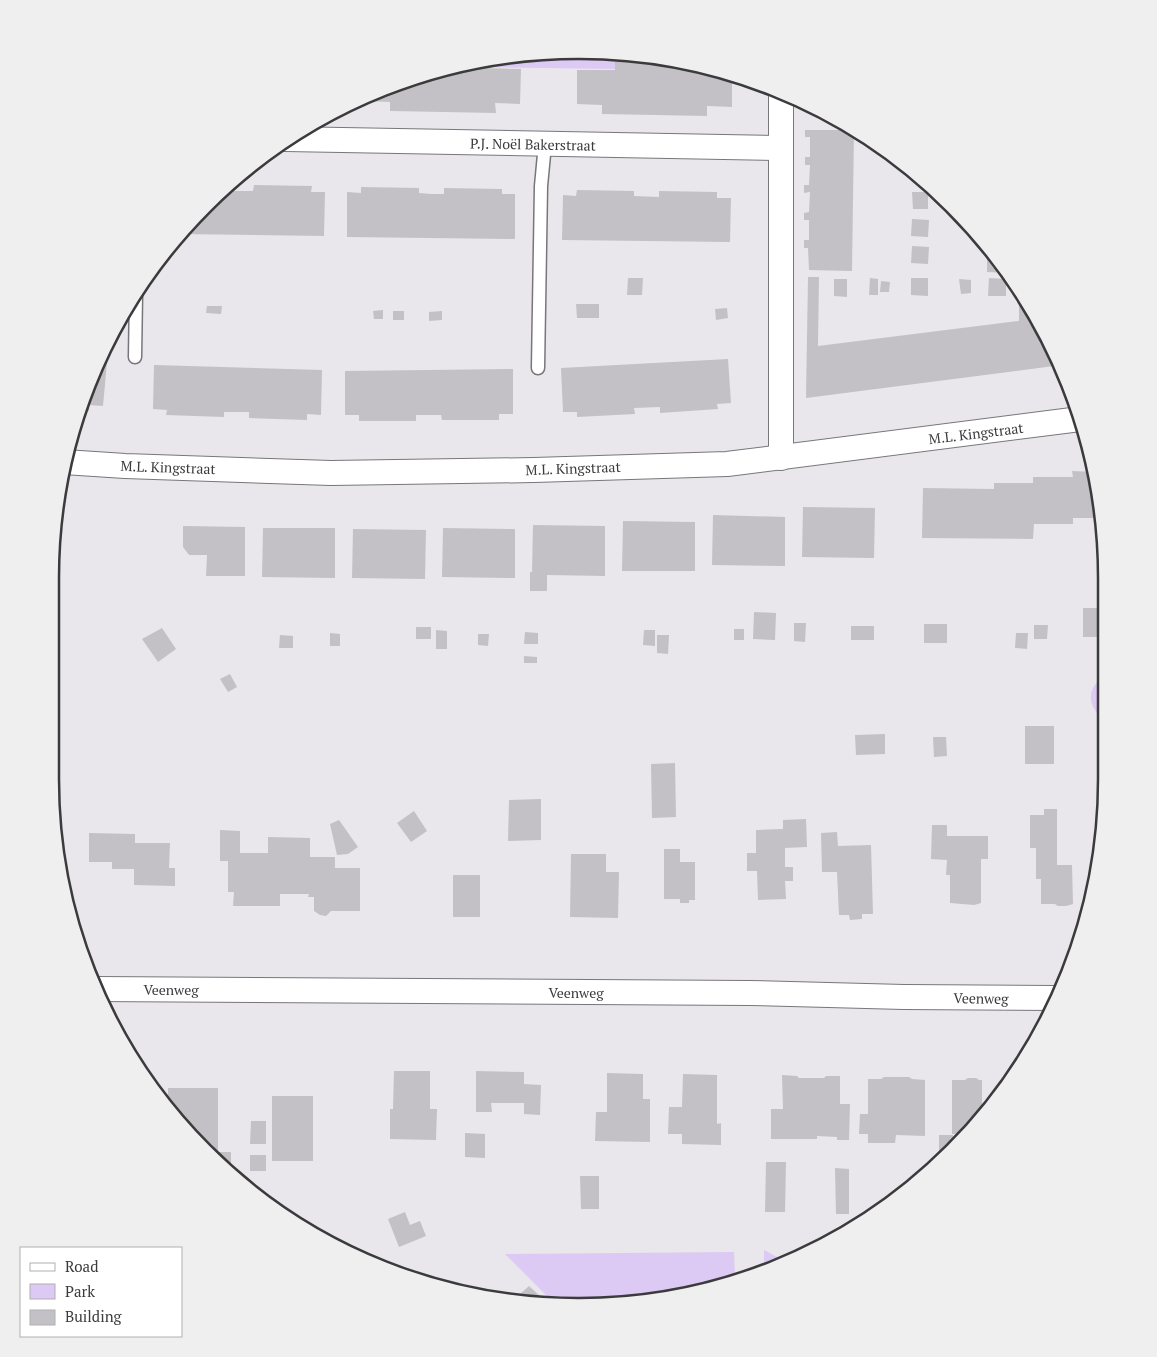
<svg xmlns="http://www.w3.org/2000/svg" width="1157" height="1357" font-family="'PT Serif',serif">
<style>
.green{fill:#dcc9f4}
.building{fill:#c3c1c5}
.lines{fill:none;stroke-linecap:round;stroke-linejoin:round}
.service-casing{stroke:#78767b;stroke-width:15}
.minor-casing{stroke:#78767b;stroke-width:26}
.service{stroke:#fff;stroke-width:12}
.minor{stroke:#fff;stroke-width:24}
.labels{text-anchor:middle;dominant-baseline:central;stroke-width:5;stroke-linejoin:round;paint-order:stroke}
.street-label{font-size:14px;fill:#3b3a3c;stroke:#fff}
.rim{fill:none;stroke:#3b3a3c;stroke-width:2.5}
</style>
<rect width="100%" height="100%" fill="#e9e7ec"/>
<g class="green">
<polygon points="579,50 615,54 615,69 483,67 483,59"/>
<path d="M1107,675L1106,723C1103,719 1097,715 1095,710C1086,696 1093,682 1107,675Z"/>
<polygon points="764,1250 788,1263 780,1267 764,1271"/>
<polygon points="734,1252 735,1279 648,1302 553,1302 505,1254"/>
</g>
<g class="building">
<polygon points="615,54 682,60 694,64 694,71 720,72 732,76 732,107 707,106 707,116 602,114 602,105 577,104 577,70 615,70"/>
<polygon points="483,59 483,68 521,69 520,104 495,103 496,113 390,111 390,102 366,101 366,96 377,90 476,60"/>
<polygon points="805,130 854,130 852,271 809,270 808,248 804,248 804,240 809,240 809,220 804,220 804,213 809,212 810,192 804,193 804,185 809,185 810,165 805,165 805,157 810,157 810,137 805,137"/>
<polygon points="229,185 229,191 253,191 254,185 312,186 311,192 325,192 324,236 179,234 205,205"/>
<polygon points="361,187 419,188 419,193 431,194 444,194 444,188 502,189 502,194 515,194 515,239 347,237 347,192 361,193"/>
<polygon points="577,190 634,191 634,196 659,197 659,191 717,192 717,198 731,198 730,242 562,240 563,195 576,196"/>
<polygon points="912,192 928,192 928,209 913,209"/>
<polygon points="912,219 929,220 928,237 911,236"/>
<polygon points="912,246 929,247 928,264 911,263"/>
<polygon points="987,247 1003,267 1008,273 987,272"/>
<polygon points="808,277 819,277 818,346 1019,321 1019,295 1015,296 1015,281 1030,307 1030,319 1036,318 1054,352 1054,366 806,398"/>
<polygon points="628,278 643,278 642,295 627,295"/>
<polygon points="870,278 878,279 878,295 869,295"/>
<polygon points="911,278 928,278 928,296 911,295"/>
<polygon points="989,278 1006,279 1006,296 988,296"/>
<polygon points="834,279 847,279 847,297 834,296"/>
<polygon points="959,279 971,280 971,293 961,294"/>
<polygon points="881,281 890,282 889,292 880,292"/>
<polygon points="576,304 599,304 599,318 577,318"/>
<polygon points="207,306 222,306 221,314 206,313"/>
<polygon points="727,308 728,318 716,320 715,309"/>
<polygon points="383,310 383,319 374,319 373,311"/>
<rect x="393" y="311" width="11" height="9"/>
<polygon points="442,311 442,320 429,321 429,312"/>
<polygon points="728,359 731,403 717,404 718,409 660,413 660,407 634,408 635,414 577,417 577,412 563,412 561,368"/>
<polygon points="98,361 107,362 103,406 89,405 89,411 80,410"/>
<polygon points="154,365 322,370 321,415 307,414 307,420 249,418 249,412 224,412 224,417 166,415 167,410 153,409"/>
<polygon points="513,369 513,414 499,414 499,420 442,420 441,415 416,415 416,421 359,421 359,415 345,415 345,371"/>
<polygon points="1072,471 1096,472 1101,518 1073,518 1073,524 1034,524 1033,539 922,538 923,488 994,489 994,483 1033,483 1033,477 1073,477"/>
<polygon points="803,507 875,508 874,558 802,557"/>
<polygon points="713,515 785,517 785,566 712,565"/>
<polygon points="623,521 695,522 695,571 622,571"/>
<polygon points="533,525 605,526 605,576 547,575 547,591 530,591 530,572 532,572"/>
<polygon points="183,526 245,527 245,576 206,576 207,555 189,555 183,547"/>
<polygon points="263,528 335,528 335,578 262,577"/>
<polygon points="443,528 515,529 515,578 442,577"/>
<polygon points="353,529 426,530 425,579 352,578"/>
<polygon points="1083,608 1100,608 1099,637 1083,637"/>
<polygon points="754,612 776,613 775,640 753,639"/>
<polygon points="794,623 806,623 805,642 794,641"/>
<rect x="924" y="624" width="23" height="19"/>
<polygon points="1034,625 1048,625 1047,639 1034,639"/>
<rect x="851" y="626" width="23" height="14"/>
<rect x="416" y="627" width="15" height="12"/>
<polygon points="162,628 176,649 158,662 142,639"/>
<rect x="734" y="629" width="10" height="11"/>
<polygon points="436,630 447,631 447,649 436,649"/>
<polygon points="644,630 655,630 655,646 643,645"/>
<polygon points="525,632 538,633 538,644 524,644"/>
<polygon points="330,633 340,634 340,646 330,646"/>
<polygon points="1016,633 1028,633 1027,649 1015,648"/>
<polygon points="478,634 489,634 488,646 478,645"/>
<polygon points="280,635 293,636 293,648 279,648"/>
<polygon points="657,635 669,635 668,654 657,653"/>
<polygon points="524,656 537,657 537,663 524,663"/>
<polygon points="230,674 237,687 228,692 220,679"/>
<rect x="1025" y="726" width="29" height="38"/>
<polygon points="885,734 885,754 856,755 855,735"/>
<polygon points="933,737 946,737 947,756 934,757"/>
<polygon points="675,763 676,817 652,818 651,764"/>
<polygon points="541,799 541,840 508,841 509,800"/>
<polygon points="1044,809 1057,809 1057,865 1072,865 1073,904 1066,906 1058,906 1055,904 1041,904 1041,879 1036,879 1036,848 1030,848 1030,815 1044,815"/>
<polygon points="414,811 427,831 411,842 397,823"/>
<polygon points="806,819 807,847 785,848 785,867 793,867 793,881 785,881 786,899 758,900 757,871 747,871 747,853 756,853 756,830 783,829 783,820"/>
<polygon points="339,820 358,847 348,854 337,855 330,824"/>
<polygon points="932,825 947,825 947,836 988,836 988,859 981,859 981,903 974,905 950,903 950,875 946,875 947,860 931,859"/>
<polygon points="220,830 240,831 240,853 268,853 268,837 310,838 310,857 335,857 335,868 360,868 360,911 331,911 326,916 320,915 314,911 314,897 308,897 309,894 280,894 280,906 233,906 234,892 228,892 228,861 220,861"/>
<polygon points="837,832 838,846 871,845 873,914 862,914 862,919 850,920 849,915 839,915 837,872 822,872 821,833"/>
<polygon points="89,833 135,834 135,843 170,843 169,868 175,868 175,886 134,885 134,869 112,869 112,862 89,862"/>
<polygon points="664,849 680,849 680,862 695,862 695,900 689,900 689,903 680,903 680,899 664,899"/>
<polygon points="571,854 606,854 606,872 619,872 618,918 570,917"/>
<rect x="453" y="875" width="27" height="42"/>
<polygon points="394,1071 430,1071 430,1109 437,1109 436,1140 390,1139 390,1109 393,1109"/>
<polygon points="476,1071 524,1072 524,1084 541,1085 540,1115 524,1114 524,1103 491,1103 492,1112 476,1112"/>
<polygon points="607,1073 643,1074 643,1099 650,1099 650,1142 595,1141 596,1112 607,1112"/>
<polygon points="683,1074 717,1075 717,1124 721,1123 721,1145 682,1144 682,1134 668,1134 669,1107 682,1107"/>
<polygon points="782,1075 797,1076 799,1078 824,1078 826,1076 840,1076 840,1104 850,1104 849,1140 837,1140 837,1137 817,1136 817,1139 771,1139 771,1109 783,1109"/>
<polygon points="884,1077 909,1077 912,1079 925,1080 925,1136 896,1135 895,1143 868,1143 868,1134 859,1134 860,1114 868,1114 868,1079 881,1079"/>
<polygon points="968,1078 976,1078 979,1080 982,1080 982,1114 966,1134 952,1134 952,1080 965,1080"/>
<polygon points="168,1088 218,1088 218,1152 231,1152 231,1171 181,1127 168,1107"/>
<rect x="272" y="1096" width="41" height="65"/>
<polygon points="251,1121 266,1121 266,1144 250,1144"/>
<polygon points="465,1133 485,1134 485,1158 465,1157"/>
<polygon points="939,1135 953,1135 953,1151 939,1163"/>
<rect x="250" y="1155" width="16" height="16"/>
<polygon points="766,1162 786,1162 785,1212 765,1212"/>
<polygon points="835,1168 849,1169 849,1214 836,1214"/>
<polygon points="580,1176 599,1176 599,1209 581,1209"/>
<polygon points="405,1212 410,1225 420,1221 426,1236 399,1247 388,1219"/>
<polygon points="529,1286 540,1296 533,1302 521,1303 522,1300 518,1296"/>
</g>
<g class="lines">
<defs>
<g id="service">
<polyline points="135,357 136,294"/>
<polyline points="538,368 541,186 545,144"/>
</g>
<g id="minor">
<polyline points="286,139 780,148"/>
<polyline points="781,458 781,90"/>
<polyline points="64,462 125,466 331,473 534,470 727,464 1080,419"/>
<polyline points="96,989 750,993 904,997 1056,998"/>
</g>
</defs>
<use href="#service" class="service-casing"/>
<use href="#minor" class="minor-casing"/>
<use href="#service" class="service"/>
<use href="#minor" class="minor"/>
</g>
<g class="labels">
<g class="street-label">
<text transform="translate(533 144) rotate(1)">P.J. Noël Bakerstraat</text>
<text transform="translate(976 433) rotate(-7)">M.L. Kingstraat</text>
<text transform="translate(168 467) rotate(2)">M.L. Kingstraat</text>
<text transform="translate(573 468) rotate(-2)">M.L. Kingstraat</text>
<text x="171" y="989">Veenweg</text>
<text x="576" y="992">Veenweg</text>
<text transform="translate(981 998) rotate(1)">Veenweg</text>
</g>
</g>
<path d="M0 0H1157V1357H0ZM578 59H579A519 519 0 0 1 1098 578V779A519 519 0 0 1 579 1298H578A519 519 0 0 1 59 779V578A519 519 0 0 1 578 59Z" fill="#efefef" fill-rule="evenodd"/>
<path class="rim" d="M578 59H579A519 519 0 0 1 1098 578V779A519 519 0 0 1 579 1298H578A519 519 0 0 1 59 779V578A519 519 0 0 1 578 59Z"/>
<rect x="20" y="1247" width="162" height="90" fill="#ffffff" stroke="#b1b0b1"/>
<rect x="30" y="1263" width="25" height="8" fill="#ffffff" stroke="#b1b0b1"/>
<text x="65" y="1272" font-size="15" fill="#3b3a3c">Road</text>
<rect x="30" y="1284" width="25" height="15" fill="#dcc9f4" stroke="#b1b0b1"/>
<text x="65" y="1297" font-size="15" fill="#3b3a3c">Park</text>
<rect x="30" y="1310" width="25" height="15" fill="#c3c1c5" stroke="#b1b0b1"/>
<text x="65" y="1322" font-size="15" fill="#3b3a3c">Building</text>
</svg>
